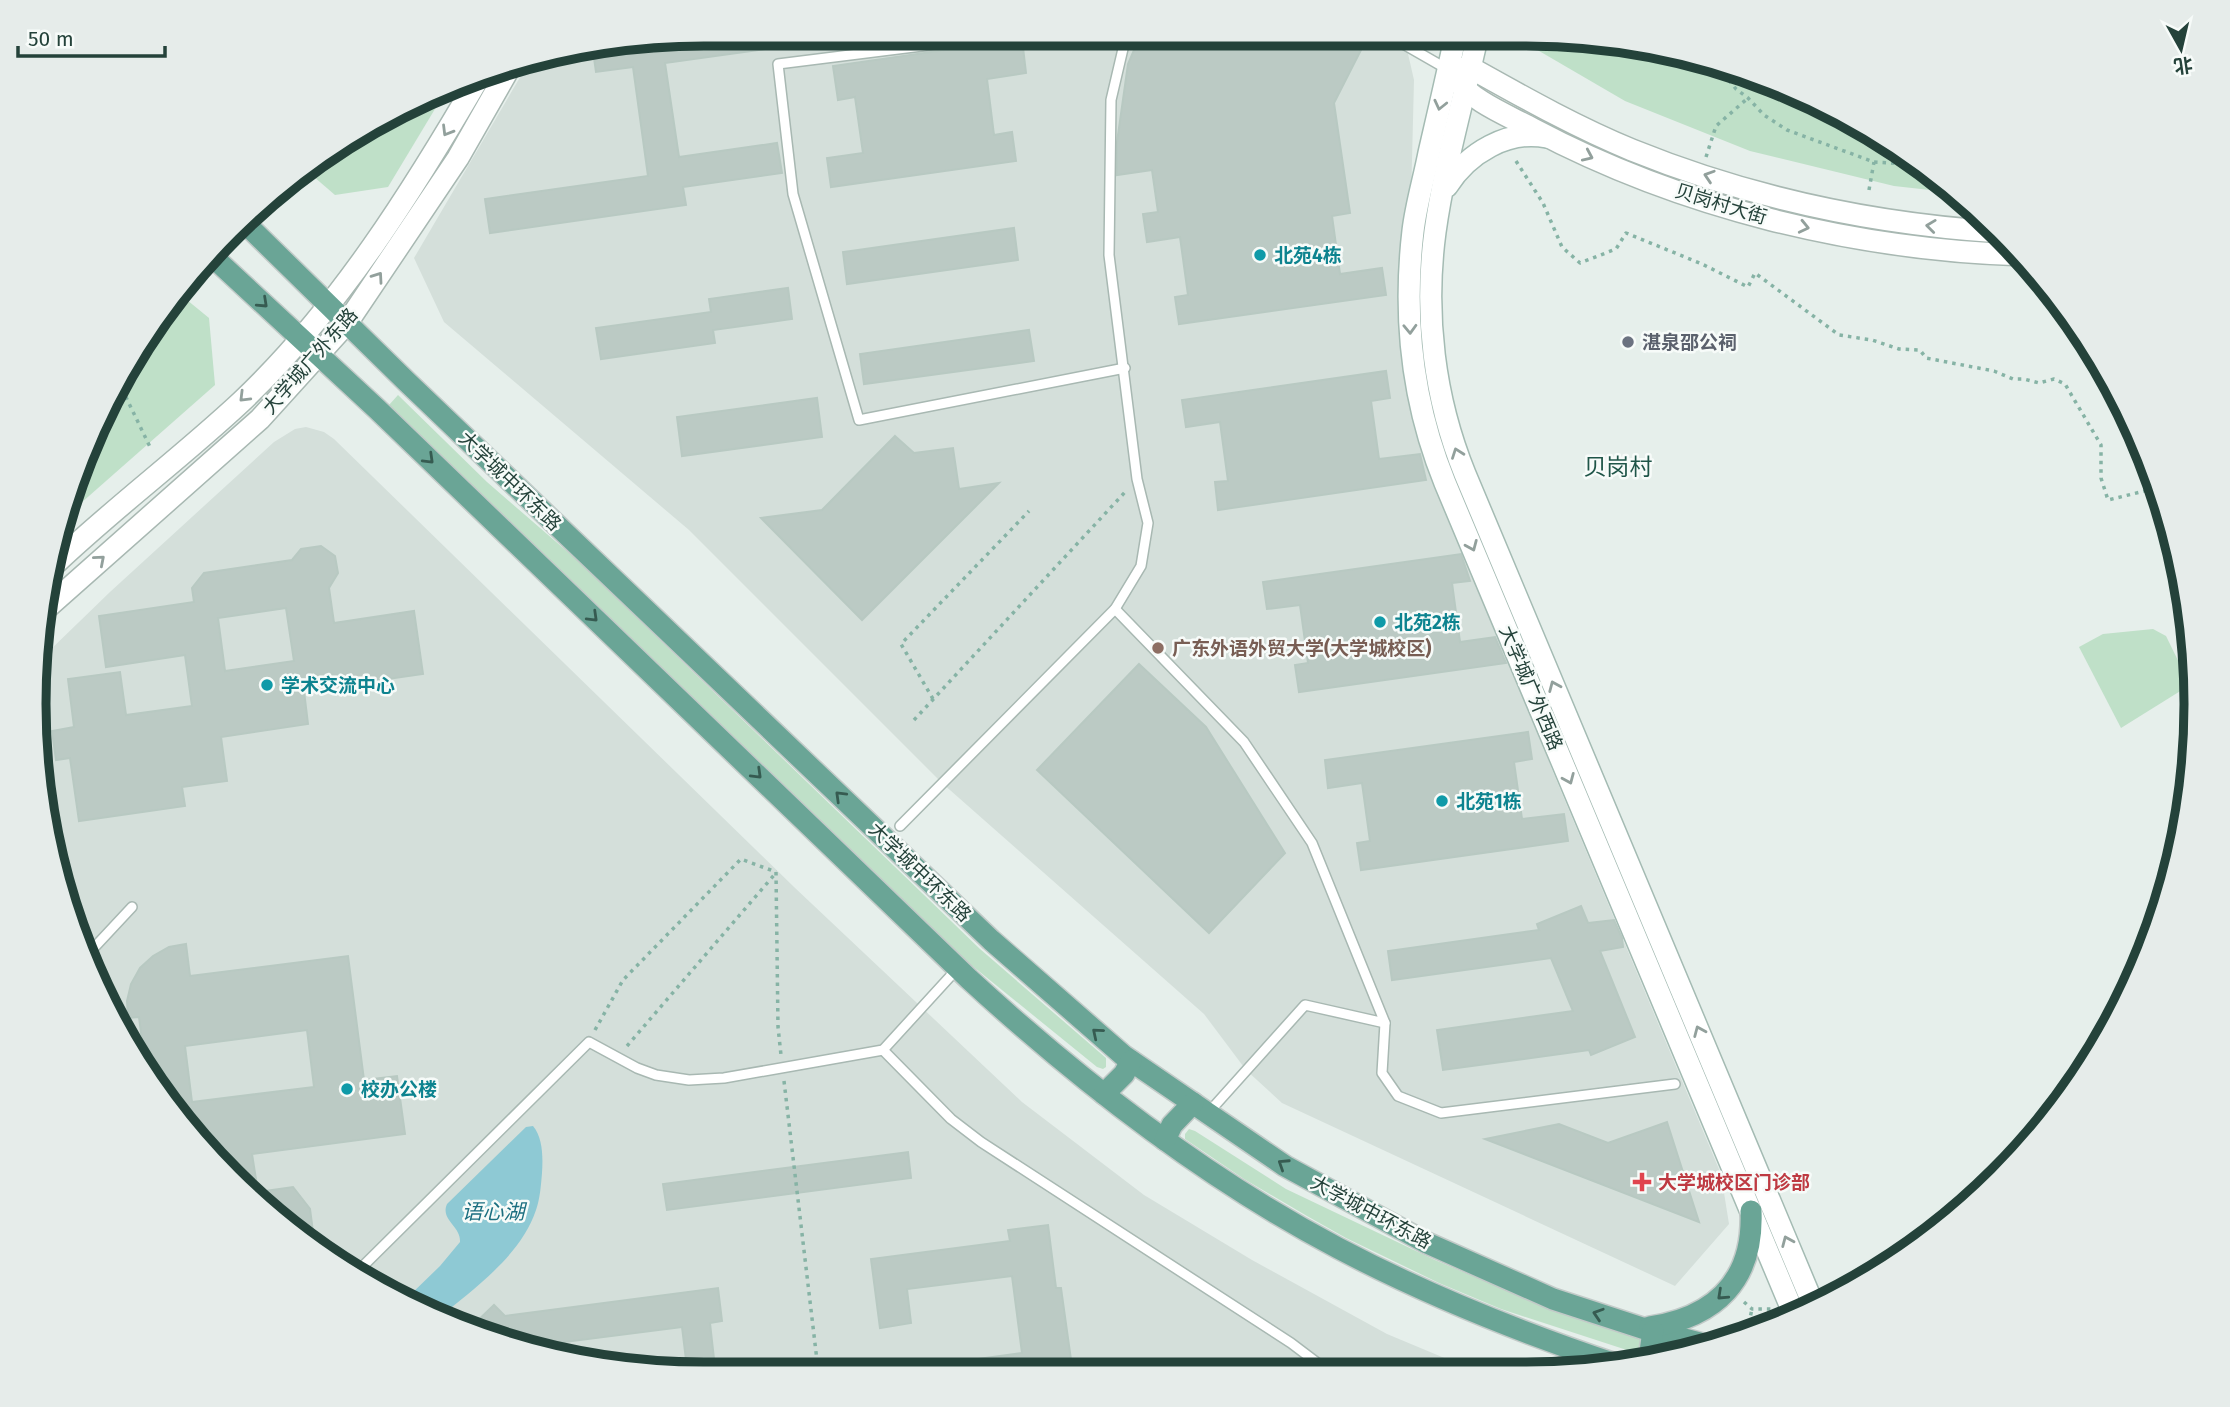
<svg xmlns="http://www.w3.org/2000/svg" width="2230" height="1407" font-family="'Fira Sans','Noto Sans SC',sans-serif">
<style>
.built{fill:#d4dfda}
.green{fill:#bfe0c8}
.water{fill:#8ec9d4}
.building{fill:#bbcac4;stroke:#b8c9c2;stroke-width:2;fill-rule:evenodd}
.lines{fill:none;stroke-linecap:round;stroke-linejoin:round}
.service-casing{stroke:#a8b8b2;stroke-width:12}
.tertiary-casing{stroke:#a8b8b2;stroke-width:24}
.secondary-casing{stroke:#a4bbb3;stroke-width:24}
.primary-casing{stroke:#c2cac8;stroke-width:24}
.path{stroke:#86b3a5;stroke-width:3.5;stroke-dasharray:3.5 5;stroke-linecap:butt}
.service{stroke:#fff;stroke-width:9}
.tertiary{stroke:#fff;stroke-width:21}
.secondary{stroke:#fff;stroke-width:21}
.primary{stroke:#6aa596;stroke-width:21}
.oneway{stroke:#92a09c}
.oneway2{stroke:#365b51}
.culture-dot{fill:#0f9aa8;stroke:#f7fbf9;stroke-width:2.5}
.worship-dot{fill:#6b7280;stroke:#f7fbf9;stroke-width:2.5}
.education-dot{fill:#8d6e63;stroke:#f7fbf9;stroke-width:2.5}
.health-dot{fill:#e0444e;stroke:#f7fbf9;stroke-width:2.5}
.labels{text-anchor:middle;dominant-baseline:central;stroke-width:5;stroke-linejoin:round;paint-order:stroke}
.street-label{font-size:19px;fill:#24423a;stroke:#f7fbf9}
.culture-label{font-size:19px;font-weight:bold;fill:#0d838f;stroke:#f7fbf9;text-anchor:start}
.worship-label{font-size:19px;font-weight:bold;fill:#5b616d;stroke:#f7fbf9;text-anchor:start}
.education-label{font-size:19px;font-weight:bold;fill:#785e54;stroke:#f7fbf9;text-anchor:start}
.health-label{font-size:19px;font-weight:bold;fill:#be3a42;stroke:#f7fbf9;text-anchor:start}
.water-label{font-size:21px;font-style:italic;fill:#1c6f80;stroke:#f7fbf9}
.quarter-label{font-size:23px;fill:#1f5548;stroke:#f7fbf9}
.rim{fill:none;stroke:#24423a;stroke-width:9}
</style>
<rect width="100%" height="100%" fill="#e6efeb"/>
<g class="built">
<polygon points="704,33 1409,38 1406,45 1414,80 1407,360 1551,767 1721,1174 1729,1224 1675,1286 1282,1103 1246,1070 1204,1014 942,783 689,530 444,322 414,258 529,62"/>
<polygon points="306,427 324,432 334,439 794,887 1022,1102 1144,1195 1252,1260 1387,1334 1478,1372 616,1368 447,1323 295,1235 146,1076 56,877 33,703 40,660 47,653 110,592 274,442 295,429"/>
</g>
<g class="green">
<polygon points="1529,38 1614,39 1783,84 1935,172 1957,193 1894,186 1750,151 1625,101 1534,48"/>
<polygon points="447,89 388,187 335,195 306,170 331,146"/>
<polygon points="176,291 209,318 215,385 64,518 69,488 172,295"/>
<polygon points="398,395 487,482 577,560 980,949 1106,1058 1106,1067 1103,1069 1097,1067 970,964 389,405"/>
<polygon points="2153,629 2166,636 2190,685 2121,728 2079,647 2103,634"/>
<polygon points="1189,1129 1195,1131 1286,1189 1435,1260 1546,1307 1640,1339 1642,1342 1641,1350 1636,1353 1501,1309 1439,1283 1346,1238 1307,1216 1244,1179 1185,1139 1185,1134"/>
</g>
<path class="water" d="M533,1126C543,1138 543,1157 542,1173C541,1185 540,1199 536,1210C520,1257 474,1288 439,1318L406,1299L440,1266L460,1242C461,1226 440,1220 447,1204L526,1127Z"/>
<g class="building">
<polygon points="704,33 771,34 773,48 665,63 679,157 777,143 782,173 683,187 686,205 490,233 485,199 648,176 633,67 596,72 593,51"/>
<polygon points="1140,36 1335,37 1361,50 1334,103 1350,213 1332,216 1340,274 1382,268 1386,295 1179,324 1175,297 1188,295 1180,237 1147,242 1143,214 1158,212 1152,170 1117,175 1117,142 1128,64"/>
<polygon points="1022,39 1026,73 987,79 994,135 1012,132 1016,161 831,187 827,158 863,153 855,97 838,100 833,66"/>
<polygon points="1014,228 1018,260 847,284 843,252"/>
<polygon points="788,288 792,319 713,330 715,343 601,359 596,328 711,312 709,299"/>
<polygon points="1029,330 1034,361 864,384 860,354"/>
<polygon points="1386,371 1390,398 1371,401 1379,459 1420,454 1426,480 1218,510 1215,482 1228,481 1220,422 1186,427 1182,400"/>
<polygon points="817,398 822,437 682,456 677,417"/>
<polygon points="895,436 914,453 953,448 959,489 999,483 862,620 761,518 822,510"/>
<path d="M321,546L335,556L338,573L329,588L334,623L414,611L423,674L304,691L308,724L221,737L227,781L182,787L185,806L79,821L70,758L56,760L52,731L74,727L68,679L120,672L126,715L192,706L185,655L106,667L99,616L194,602L192,588L204,573L292,560L301,549ZM286,608L294,661L225,671L218,618Z"/>
<polygon points="1461,554 1470,581 1452,583 1460,642 1495,637 1506,663 1299,692 1295,665 1308,663 1300,605 1267,609 1263,582"/>
<polygon points="1139,664 1206,727 1285,853 1209,933 1037,770"/>
<polygon points="1528,732 1532,759 1514,762 1522,819 1564,814 1568,841 1361,870 1357,843 1370,841 1362,783 1328,788 1325,760"/>
<polygon points="1581,906 1588,923 1614,920 1622,938 1623,947 1600,951 1635,1037 1591,1055 1589,1050 1443,1070 1437,1030 1573,1011 1551,958 1392,980 1388,951 1539,930 1537,924"/>
<path d="M186,944L190,976L348,956L364,1080L397,1076L405,1134L252,1154L258,1192L293,1187L310,1209L315,1247L295,1235L146,1076L141,1064H145L139,1017L128,1018L127,1001L131,984L140,968L153,956L169,947ZM307,1030L314,1087L192,1102L185,1046Z"/>
<polygon points="1667,1122 1699,1222 1485,1139 1559,1124 1608,1143"/>
<polygon points="908,1152 911,1178 667,1210 663,1184"/>
<polygon points="1048,1225 1056,1288 1061,1288 1072,1367 1050,1370 971,1370 970,1360 1022,1353 1012,1276 907,1289 911,1323 880,1328 871,1259 1010,1241 1008,1230"/>
<polygon points="718,1288 722,1321 710,1323 715,1368 687,1368 682,1327 533,1346 469,1329 494,1305 505,1316"/>
</g>
<g class="lines">
<defs>
<g id="service">
<polyline points="1010,35 778,64 793,194 859,420 1125,368"/>
<polyline points="1393,38 1447,69"/>
<polyline points="1115,609 1244,742 1312,843 1385,1023 1305,1005 1209,1112"/>
<polyline points="900,826 1115,609 1141,566 1148,523 1137,479 1109,255 1111,100 1126,36"/>
<polyline points="90,952 132,907"/>
<polyline points="1385,1023 1382,1073 1398,1096 1441,1113 1675,1084"/>
<polyline points="883,1050 951,1119 981,1142 1291,1343 1328,1371"/>
<polyline points="358,1271 589,1042 637,1068 656,1075 689,1080 724,1078 883,1050 957,969"/>
</g>
<g id="tertiary">
<path d="M1454,69L1471,68C1523,97 1576,127 1632,150C1748,197 1874,224 1999,232"/>
<path d="M1454,77C1473,102 1505,114 1533,129C1682,208 1855,250 2024,255"/>
<path d="M56,563C115,507 181,458 241,402C340,308 414,189 482,72"/>
<polyline points="49,606 260,419 347,323 458,158 511,65"/>
</g>
<g id="secondary">
<path d="M1455,38C1447,76 1438,114 1429,153C1424,179 1416,205 1413,231C1403,317 1412,402 1445,483L1793,1312"/>
<path d="M1477,38C1463,102 1444,167 1435,232C1424,314 1434,398 1465,474L1813,1304"/>
<path d="M1447,186C1468,153 1508,129 1547,137"/>
</g>
<g id="primary">
<polyline points="247,225 406,381 991,940 1124,1056 1285,1166 1427,1243 1553,1299 1642,1328 1711,1346"/>
<path d="M213,257L377,409L969,979C1081,1082 1203,1177 1338,1248C1427,1295 1522,1333 1618,1365"/>
<polyline points="1104,1094 1124,1074 1131,1061"/>
<polyline points="1165,1140 1172,1125 1193,1103"/>
<path d="M1650,1327C1716,1317 1754,1280 1751,1211"/>
<polyline points="1649,1359 1653,1331"/>
</g>
</defs>
<use href="#service" class="service-casing"/>
<use href="#tertiary" class="tertiary-casing"/>
<use href="#secondary" class="secondary-casing"/>
<use href="#primary" class="primary-casing"/>
<g class="path">
<polyline points="1718,67 1736,89 1748,98 1764,115 1787,130 1874,162 1923,165"/>
<polyline points="1706,157 1716,126 1748,98"/>
<polyline points="1516,161 1543,203 1562,247 1580,263 1616,249 1626,233 1702,264 1748,287 1755,273 1839,335 1872,340 1899,349 1920,350 1926,358 1994,371 2013,379 2024,379 2039,383 2054,379 2065,384 2101,445 2101,478 2108,500 2161,487"/>
<polyline points="1869,190 1874,162"/>
<polyline points="122,389 151,449"/>
<polyline points="933,699 901,644 1029,511"/>
<polyline points="914,720 1126,491"/>
<polyline points="776,872 778,1027 781,1055"/>
<polyline points="595,1030 623,980 741,859 776,872"/>
<polyline points="627,1046 775,874"/>
<polyline points="784,1081 818,1369"/>
<polyline points="1744,1302 1752,1309 1772,1309"/>
<polyline points="1747,1332 1752,1309"/>
</g>
<use href="#service" class="service"/>
<use href="#tertiary" class="tertiary"/>
<use href="#secondary" class="secondary"/>
<use href="#primary" class="primary"/>
</g>
<defs><path id="oneway-chevron" d="M-2-3.5L2.5 0L-2 3.5" fill="none" stroke-width="1.6" stroke-linecap="round" stroke-linejoin="round" transform="scale(1.75)"/></defs>
<g class="oneway">
<use href="#oneway-chevron" transform="translate(1440 105) rotate(103)"/>
<use href="#oneway-chevron" transform="translate(447 131) rotate(121)"/>
<use href="#oneway-chevron" transform="translate(1588 156) rotate(24)"/>
<use href="#oneway-chevron" transform="translate(1709 176) rotate(-162)"/>
<use href="#oneway-chevron" transform="translate(1931 226) rotate(-173)"/>
<use href="#oneway-chevron" transform="translate(1804 227) rotate(13)"/>
<use href="#oneway-chevron" transform="translate(378 277) rotate(-55)"/>
<use href="#oneway-chevron" transform="translate(1410 329) rotate(88)"/>
<use href="#oneway-chevron" transform="translate(244 397) rotate(135)"/>
<use href="#oneway-chevron" transform="translate(1457 453) rotate(-110)"/>
<use href="#oneway-chevron" transform="translate(1472 546) rotate(67)"/>
<use href="#oneway-chevron" transform="translate(100 560) rotate(-41)"/>
<use href="#oneway-chevron" transform="translate(1554 686) rotate(-113)"/>
<use href="#oneway-chevron" transform="translate(1569 779) rotate(67)"/>
<use href="#oneway-chevron" transform="translate(1699 1031) rotate(-113)"/>
<use href="#oneway-chevron" transform="translate(1787 1241) rotate(-113)"/>
</g>
<g class="oneway2">
<use href="#oneway-chevron" transform="translate(263 303) rotate(43)"/>
<use href="#oneway-chevron" transform="translate(429 459) rotate(44)"/>
<use href="#oneway-chevron" transform="translate(593 617) rotate(44)"/>
<use href="#oneway-chevron" transform="translate(757 774) rotate(44)"/>
<use href="#oneway-chevron" transform="translate(840 796) rotate(-136)"/>
<use href="#oneway-chevron" transform="translate(1097 1033) rotate(-140)"/>
<use href="#oneway-chevron" transform="translate(1283 1164) rotate(-147)"/>
<use href="#oneway-chevron" transform="translate(1722 1295) rotate(137)"/>
<use href="#oneway-chevron" transform="translate(1598 1314) rotate(-162)"/>
</g>
<g class="culture-dot">
<circle cx="1260" cy="255" r="7"/>
<circle cx="1380" cy="622" r="7"/>
<circle cx="267" cy="685" r="7"/>
<circle cx="1442" cy="801" r="7"/>
<circle cx="347" cy="1089" r="7"/>
</g>
<circle class="worship-dot" cx="1628" cy="342" r="7"/>
<circle class="education-dot" cx="1158" cy="648" r="7"/>
<path class="health-dot" d="M1638.5 1171.5h7v7h7v7h-7v7h-7v-7h-7v-7h7z"/>
<g class="labels">
<g class="street-label">
<text transform="translate(1721 204) rotate(17)">贝岗村大街</text>
<text transform="translate(310 361) rotate(-49)">大学城广外东路</text>
<text transform="translate(510 481) rotate(44)">大学城中环东路</text>
<text transform="translate(1531 688) rotate(67)">大学城广外西路</text>
<text transform="translate(920 872) rotate(44)">大学城中环东路</text>
<text transform="translate(1371 1212) rotate(28)">大学城中环东路</text>
</g>
<g class="culture-label">
<text x="1274" y="255">北苑4栋</text>
<text x="1394" y="622">北苑2栋</text>
<text x="281" y="685">学术交流中心</text>
<text x="1456" y="801">北苑1栋</text>
<text x="361" y="1089">校办公楼</text>
</g>
<g class="worship-label">
<text x="1642" y="342">湛泉邵公祠</text>
</g>
<g class="education-label">
<text x="1172" y="648">广东外语外贸大学(大学城校区)</text>
</g>
<g class="health-label">
<text x="1658" y="1182">大学城校区门诊部</text>
</g>
<g class="water-label">
<text x="493" y="1212">语心湖</text>
</g>
<g class="quarter-label">
<text x="1618" y="467">贝岗村</text>
</g>
</g>
<path d="M0 0H2230V1407H0ZM704 46H1526A658 658 0 0 1 2184 704V704A658 658 0 0 1 1526 1362H704A658 658 0 0 1 46 704V704A658 658 0 0 1 704 46Z" fill="#e6ecea" fill-rule="evenodd"/>
<path class="rim" d="M704 46H1526A658 658 0 0 1 2184 704V704A658 658 0 0 1 1526 1362H704A658 658 0 0 1 46 704V704A658 658 0 0 1 704 46Z"/>
<g transform="translate(2181 49) rotate(172)" stroke="#f7fbf9" stroke-width="5" paint-order="stroke">
<path d="M0-5L12 26L0 18L-12 26Z" fill="#24423a"/>
<text y="-10" font-size="19" font-weight="bold" text-anchor="middle" fill="#24423a">北</text>
</g>
<path d="M18 46v10h147v-10" fill="none" stroke="#24423a" stroke-width="3.5"/>
<text x="28" y="46" font-size="21" fill="#24423a" stroke="#f7fbf9" stroke-width="5" paint-order="stroke">50 m</text>
</svg>
